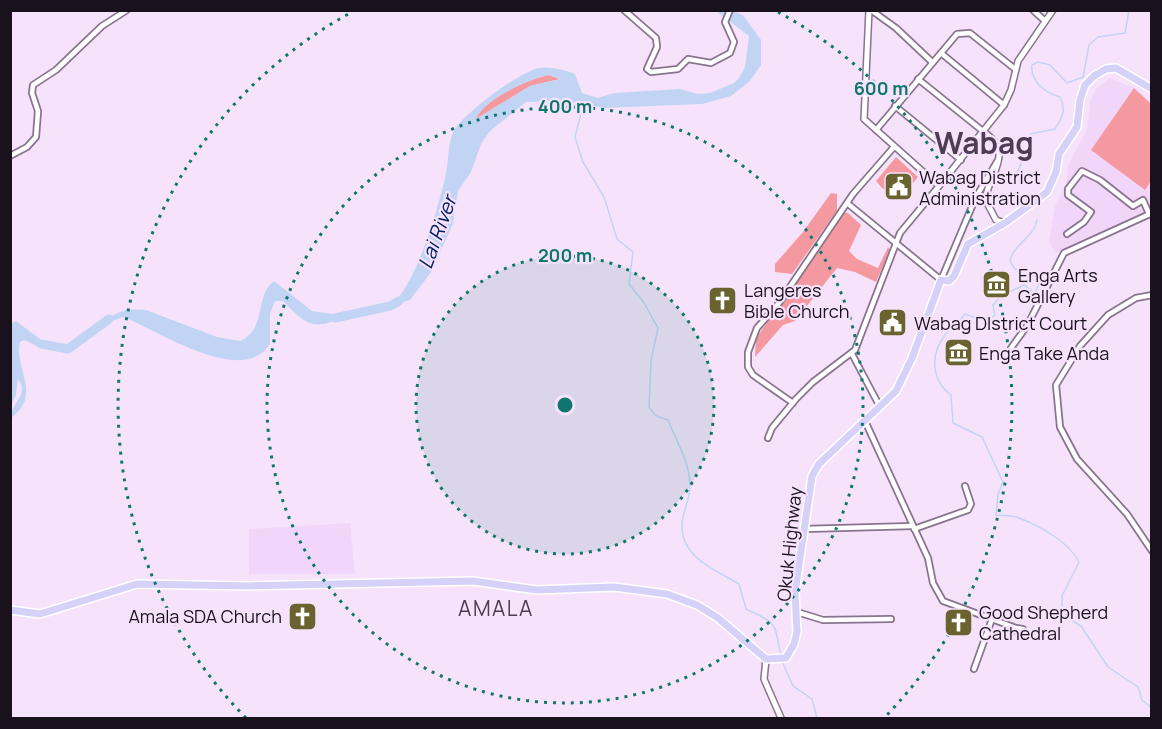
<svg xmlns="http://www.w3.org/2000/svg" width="1162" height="729" font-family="Manrope,sans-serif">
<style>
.built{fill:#f2d6fa}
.green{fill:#f599a0}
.water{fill:#c2d4f4;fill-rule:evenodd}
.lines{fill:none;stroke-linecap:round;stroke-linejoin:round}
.stream{stroke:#c2d4f4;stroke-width:1.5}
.river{stroke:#c2d4f4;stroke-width:9}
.minor-casing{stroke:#89748f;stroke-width:8}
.tertiary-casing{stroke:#89748f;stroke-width:8}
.primary-casing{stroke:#fff;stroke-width:10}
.minor{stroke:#fff;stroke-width:4.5}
.tertiary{stroke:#fff;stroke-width:5}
.primary{stroke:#d6d1f8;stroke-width:7}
.ring{fill:none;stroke:#0f766e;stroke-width:3;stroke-dasharray:3 6}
.labels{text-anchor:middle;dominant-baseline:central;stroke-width:4.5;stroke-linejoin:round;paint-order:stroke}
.poi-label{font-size:18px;fill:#19111b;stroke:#f6e3fb;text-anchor:start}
.street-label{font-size:18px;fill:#19111b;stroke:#f6e3fb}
.water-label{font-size:20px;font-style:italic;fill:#002263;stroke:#f6e3fb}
.quarter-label{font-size:21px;letter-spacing:1.5px;fill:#4e3c54;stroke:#f6e3fb}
.town-label{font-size:30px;font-weight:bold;fill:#4e3c54;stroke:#f6e3fb}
.centre{fill:#0f766e;stroke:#f6e3fb;stroke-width:3}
.ring-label{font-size:18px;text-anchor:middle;font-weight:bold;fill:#0f766e;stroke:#f6e3fb;stroke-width:4.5;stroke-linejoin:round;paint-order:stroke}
</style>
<rect width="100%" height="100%" fill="#f6e3fb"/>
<g class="built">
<polygon points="1110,78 1134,88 1151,103 1151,211 1055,253 1049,242 1055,206 1066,184 1068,166 1087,129 1090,102 1096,89"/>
<polygon points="350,523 355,574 249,574 249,529"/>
</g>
<g class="green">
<path d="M549,75L560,79L530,86L476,119C482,100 530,78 549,75Z"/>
<polygon points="1134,88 1151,104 1151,181 1145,190 1091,150"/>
<polygon points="896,157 918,177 900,199 883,189 876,181"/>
<polygon points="831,193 837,194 837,211 792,274 775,272 775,264 803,232"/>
<polygon points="844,213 848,213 861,225 849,251 857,259 878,268 888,247 890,250 876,282 855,272 837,268 795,321 783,325 755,357 756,339 770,317"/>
</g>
<g class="water">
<path d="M716,11H732L743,15L761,40V65L749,82L731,96L702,104L604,108L565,101L526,102L490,131L481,144L471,172L458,191L453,223L432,271L410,300L390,306C416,286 437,212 445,178C449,164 447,146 453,133C461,115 519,72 539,68C549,66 566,70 575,74L582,93L598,98L614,93L680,89L698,94L710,93L734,83L739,78L745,67L749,36ZM549,75L560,79L530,86L476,119C483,100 530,78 549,75Z"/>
<path d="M274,281L312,311L346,316C313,331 307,326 283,301H275L270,314V344C242,388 158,330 123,317L102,325C115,311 126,308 146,310L217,337L240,341C267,330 254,296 274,281Z"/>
<path d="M16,321L52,348H40L25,340L20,342C14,370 43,394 11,418C10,404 30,395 18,379L16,395L11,405V324Z"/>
</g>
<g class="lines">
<g class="stream">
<path d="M583,105L575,137L583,162L604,197L617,239L633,252L629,284L644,303L658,328L651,361L649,407L656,416L668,420C676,441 689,460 690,484C691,499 682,511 682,525C681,558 716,570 739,584L746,609C779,624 774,623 781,656"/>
<path d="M1013,181L1030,145V134L1055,129C1062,118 1067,110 1060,97C1045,93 1030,81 1032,65L1038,62L1050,65L1067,83L1083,77L1089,45L1098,37L1125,33L1129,10"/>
<polyline points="1009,197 1015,205"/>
<path d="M1037,220C1034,238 1014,243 1010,261L1015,269L1027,271L1040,281L1035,293L1024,285L1001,296L993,305L995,315C985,325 976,317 965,314C959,323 951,327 945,335C930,354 931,380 951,395L953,423L982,437L1003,482L998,494L996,515C1004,516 1012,515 1019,518C1040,526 1069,542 1079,562L1062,596V606L1067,618L1081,626L1108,667L1138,687L1142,700L1152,708"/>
<polyline points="782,661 793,686 812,699 817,718"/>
</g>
<g class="river">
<polyline points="335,318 390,306 399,301"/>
<polyline points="41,344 68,349 109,319"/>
</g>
<defs>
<g id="minor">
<polyline points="624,10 656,38 657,47 647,69 651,72 678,69 688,59 711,63 730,53 734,42 725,22 730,10"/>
<polyline points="871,10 896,28 932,62"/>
<polyline points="1033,10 1045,21"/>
<polyline points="941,53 1004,105"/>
<polyline points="918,79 984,132"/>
<polyline points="895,106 961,160"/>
<polyline points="876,130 957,34 970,33 1015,69"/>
<polyline points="10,156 27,147 36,137 38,111 32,93 33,85 56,70 102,26 127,10"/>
<polyline points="847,203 941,280 976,197 998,160"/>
<polyline points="1067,234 1084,222 1091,212 1068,195 1068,189 1082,171 1100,180 1133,206 1143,200 1149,214"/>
<polyline points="1152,295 1136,298 1108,315 1080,346 1056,385 1060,427 1077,459 1127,514 1152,551"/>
<polyline points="1011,348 1027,326 1064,253 1152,213"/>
<polyline points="852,354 880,407"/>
<polyline points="793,403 753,375 748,367 748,352 757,328 779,303 853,194 893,148"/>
<polyline points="865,421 928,558 933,583 943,601 1016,628 1020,637 1025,637 1023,629 1016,628"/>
<polyline points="768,438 772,428 796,399 813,382 855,350 900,233 939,186"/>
<polyline points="804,529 913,526"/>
<polyline points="914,529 968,510 971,504 965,486"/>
<polyline points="797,612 823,620 891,619"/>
<polyline points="974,669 992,619"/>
</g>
<g id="tertiary">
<polyline points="869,10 864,119 939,186 1004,105 1011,90 1018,61 1053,10"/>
<path d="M984,132C1014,154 991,170 985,199L996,220L1005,223"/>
<polyline points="766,659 764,679 781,718"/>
</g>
<polyline id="primary" points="10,610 40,614 137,584 248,586 473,581 537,590 614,587 667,594 697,605 718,618 766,659 786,658 794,644 797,632 795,592 812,476 819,464 896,391 912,358 941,280 949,281 954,276 968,244 1005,223 1047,192 1056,172 1059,154 1077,127 1080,100 1085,85 1094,76 1106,69 1116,68 1152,89"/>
</defs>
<use href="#minor" class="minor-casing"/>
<use href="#tertiary" class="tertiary-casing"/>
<use href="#primary" class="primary-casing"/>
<use href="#minor" class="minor"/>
<use href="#tertiary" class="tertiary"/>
<use href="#primary" class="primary"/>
</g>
<circle cx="565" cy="405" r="149" fill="#0f766e" fill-opacity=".12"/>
<g class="ring">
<circle cx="565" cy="405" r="149"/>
<circle cx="565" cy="405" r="298"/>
<path d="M246 718A447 447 0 0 1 352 12M778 12A447 447 0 0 1 884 718"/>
</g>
<defs>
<symbol id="civic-square" viewBox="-11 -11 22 22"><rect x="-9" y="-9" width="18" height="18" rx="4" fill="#6a632f" stroke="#f6e3fb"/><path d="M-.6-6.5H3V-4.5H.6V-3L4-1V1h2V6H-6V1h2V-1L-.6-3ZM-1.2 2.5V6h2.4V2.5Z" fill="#fff"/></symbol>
<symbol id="museum-square" viewBox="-11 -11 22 22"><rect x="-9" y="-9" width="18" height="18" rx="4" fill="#6a632f" stroke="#f6e3fb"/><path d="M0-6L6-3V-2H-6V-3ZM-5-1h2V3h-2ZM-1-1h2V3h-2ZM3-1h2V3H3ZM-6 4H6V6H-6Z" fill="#fff"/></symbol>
<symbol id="church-square" viewBox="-11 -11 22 22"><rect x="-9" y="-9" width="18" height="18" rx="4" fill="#6a632f" stroke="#f6e3fb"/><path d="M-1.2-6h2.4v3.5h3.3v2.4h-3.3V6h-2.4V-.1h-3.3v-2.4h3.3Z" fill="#fff"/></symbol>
</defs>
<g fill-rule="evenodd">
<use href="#civic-square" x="882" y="170" width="33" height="33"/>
<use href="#museum-square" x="980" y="268" width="33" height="33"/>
<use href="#church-square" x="706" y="284" width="33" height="33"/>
<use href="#civic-square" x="876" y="306" width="33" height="33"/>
<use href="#museum-square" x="942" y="336" width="33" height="33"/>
<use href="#church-square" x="286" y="600" width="33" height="33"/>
<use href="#church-square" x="942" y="606" width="33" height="33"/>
</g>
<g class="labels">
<g class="poi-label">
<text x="919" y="177">Wabag District<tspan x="919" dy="21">Administration</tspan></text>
<text x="1018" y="275">Enga Arts<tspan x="1018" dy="21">Gallery</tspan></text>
<text x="744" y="290">Langeres<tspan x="744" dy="21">Bible Church</tspan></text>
<text x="914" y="323">Wabag DIstrict Court</text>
<text x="979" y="353">Enga Take Anda</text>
<text x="979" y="612">Good Shepherd<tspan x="979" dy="21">Cathedral</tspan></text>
<text x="282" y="616" text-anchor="end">Amala SDA Church</text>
</g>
<g class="street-label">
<text transform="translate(789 544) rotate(-84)">Okuk Highway</text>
</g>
<g class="water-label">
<text transform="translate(437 232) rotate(-70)">Lai River</text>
</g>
<g class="quarter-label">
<text x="496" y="608">AMALA</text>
</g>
<g class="town-label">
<text x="984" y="142">Wabag</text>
</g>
</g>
<circle cx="565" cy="405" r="9" class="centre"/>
<g class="ring-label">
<text x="881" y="95">600 m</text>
<text x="565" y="113">400 m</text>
<text x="565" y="262">200 m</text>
</g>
<rect width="1162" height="729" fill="none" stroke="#19111b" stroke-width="24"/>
</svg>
